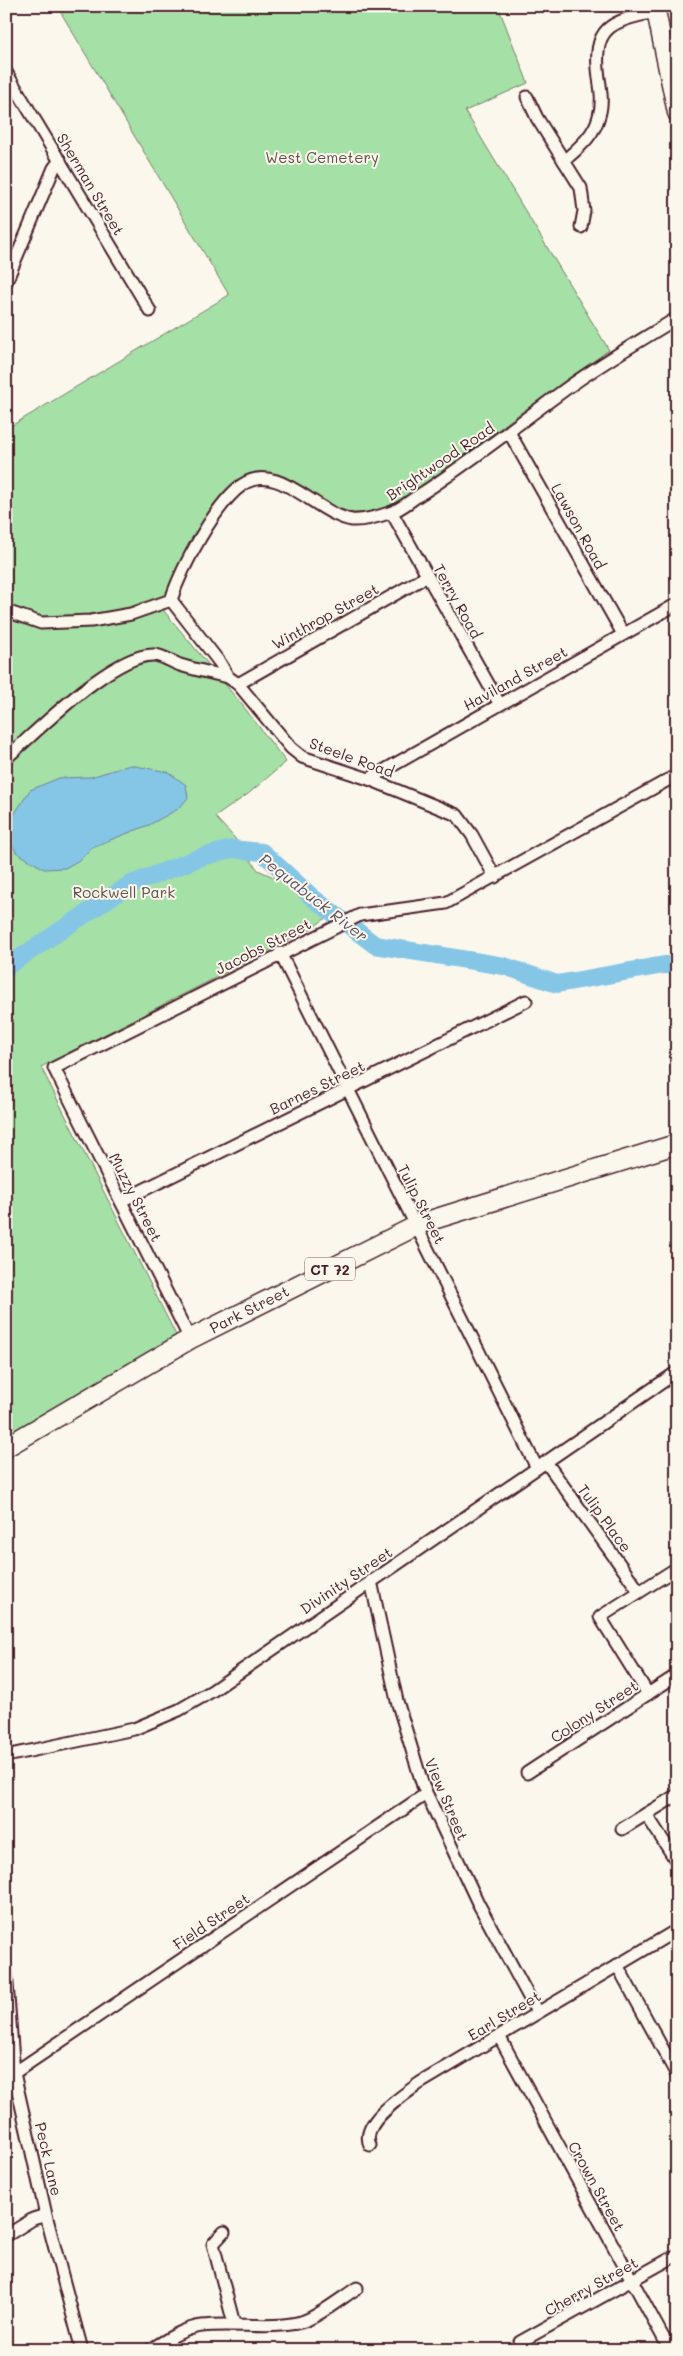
<svg xmlns="http://www.w3.org/2000/svg" width="683" height="2356" font-family="Mali,sans-serif">
<style>
.green{fill:#a5e0a6;stroke:#788068}
.water{fill:#85c6e6;stroke:#6d839b}
.lines{fill:none;stroke-linecap:round;stroke-linejoin:round}
.river{stroke:#85c6e6;stroke-width:18}
.minor-casing{stroke:#4a1f2b;stroke-width:15}
.primary-casing{stroke:#4a1f2b;stroke-width:21}
.trunk-casing{stroke:#4a1f2b;stroke-width:22}
.minor{stroke:#fbf7ec;stroke-width:11}
.primary{stroke:#fbf7ec;stroke-width:18}
.trunk{stroke:#fbf7ec;stroke-width:19}
.labels{text-anchor:middle;dominant-baseline:central;stroke-width:4;stroke-linejoin:round;paint-order:stroke}
.shield{fill:#fbf7ec;stroke:#7f6065;stroke-width:1}
.shield-label{font-size:14px;font-weight:bold;fill:#4a1f2b}
.park-label{font-size:15px;fill:#614f4a;stroke:#fbf7ec}
.street-label{font-size:15px;fill:#4a1f2b;stroke:#fbf7ec}
.water-label{font-size:16px;font-style:italic;fill:#5c5163;stroke:#fbf7ec}
</style>
<rect width="100%" height="100%" fill="#fbf7ec"/>
<filter id="ink" filterUnits="userSpaceOnUse"><feTurbulence type="fractalNoise" baseFrequency=".02" numOctaves="2"/><feDisplacementMap in="SourceGraphic" scale="10" xChannelSelector="R" yChannelSelector="G"/><feConvolveMatrix kernelMatrix="1 2 1 2 8 2 1 2 1" color-interpolation-filters="sRGB"/></filter>
<g filter="url(#ink)">
<polygon class="green" points="57,6 498,6 528,83 465,111 609,350 511,420 449,468 401,500 376,512 354,513 332,507 278,477 260,474 242,479 219,503 185,551 164,611 243,706 286,762 248,794 215,817 233,836 258,870 307,892 326,918 311,929 41,1067 177,1337 6,1441 6,429 229,295"/>
<polygon class="water" points="130,765 168,772 186,785 188,798 178,809 149,825 92,847 81,859 65,868 44,869 16,852 9,837 12,818 30,790 59,778 91,777"/>
<g class="lines">
<polyline class="river" points="6,967 129,885 201,857 232,849 262,852 313,898 375,945 504,966 557,984 664,965 677,965"/>
<defs>
<g id="minor">
<polyline points="6,72 150,311"/>
<polyline points="527,97 537,118 581,188 584,211 581,227"/>
<path d="M564,161C578,148 594,136 599,116C603,103 601,91 599,78C592,27 610,21 656,12"/>
<polyline points="6,282 54,168 60,160"/>
<polyline points="509,432 623,634"/>
<polyline points="392,513 499,703"/>
<path d="M171,600C181,569 215,504 242,485C278,460 317,515 352,520C364,521 377,517 389,513C401,510 413,498 424,492C471,461 514,427 559,394C596,366 637,343 677,318"/>
<polyline points="171,600 220,663 228,677 238,684 291,748 302,757 369,779 457,815 472,835 495,877"/>
<polyline points="6,611 41,623 91,621 131,614 171,600"/>
<polyline points="238,684 427,576"/>
<path d="M6,758C37,732 114,652 155,655C163,656 172,662 180,665C196,670 212,673 228,677"/>
<polyline points="369,779 677,604"/>
<polyline points="280,953 537,1468"/>
<polyline points="121,1201 526,1001"/>
<polyline points="190,1339 54,1068 360,915 446,903 677,775"/>
<polyline points="546,1462 639,1591"/>
<polyline points="371,1581 397,1701 423,1786 478,1903 537,2012"/>
<polyline points="648,1694 600,1617 677,1568"/>
<polyline points="6,1756 134,1729 179,1710 212,1691 677,1372"/>
<polyline points="527,1773 677,1675"/>
<polyline points="646,1814 677,1862"/>
<polyline points="622,1829 677,1795"/>
<polyline points="617,1965 677,2075"/>
<polyline points="6,1971 14,2073 46,2215 82,2350"/>
<polyline points="499,2036 670,2350"/>
<polyline points="14,2073 426,1794"/>
<path d="M370,2145C359,2123 405,2094 420,2083L677,1930"/>
<polyline points="224,2232 213,2244 234,2324"/>
<polyline points="6,2236 33,2219 46,2215"/>
<path d="M150,2350C166,2340 184,2328 202,2326C235,2322 269,2330 301,2322C315,2319 343,2297 357,2288"/>
<polyline points="521,2350 520,2342 677,2255"/>
</g>
<polyline id="primary" points="655,6 677,113"/>
<polyline id="trunk" points="6,1447 190,1339 422,1223 677,1144"/>
</defs>
<use href="#minor" class="minor-casing"/>
<use href="#primary" class="primary-casing"/>
<use href="#trunk" class="trunk-casing"/>
<use href="#minor" class="minor"/>
<use href="#primary" class="primary"/>
<use href="#trunk" class="trunk"/>
</g>
</g>
<g class="labels">
<rect class="shield" x="305" y="1257.5" width="50" height="23" rx="4"/>
<g class="shield-label">
<text x="330" y="1269">CT 72</text>
</g>
<g class="park-label">
<text x="322" y="157">West Cemetery</text>
<text x="124" y="892">Rockwell Park</text>
</g>
<g class="street-label">
<text transform="translate(91 184) rotate(59)">Sherman Street</text>
<text transform="translate(440 461) rotate(-34)">Brightwood Road</text>
<text transform="translate(579 526) rotate(61)">Lawson Road</text>
<text transform="translate(458 601) rotate(61)">Terry Road</text>
<text transform="translate(325 616) rotate(-29)">Winthrop Street</text>
<text transform="translate(515 678) rotate(-29)">Haviland Street</text>
<text transform="translate(352 757) rotate(20)">Steele Road</text>
<text transform="translate(263 946) rotate(-27)">Jacobs Street</text>
<text transform="translate(317 1087) rotate(-26)">Barnes Street</text>
<text transform="translate(136 1197) rotate(63)">Muzzy Street</text>
<text transform="translate(422 1204) rotate(63)">Tulip Street</text>
<text transform="translate(249 1309) rotate(-27)">Park Street</text>
<text transform="translate(605 1518) rotate(54)">Tulip Place</text>
<text transform="translate(346 1580) rotate(-34)">Divinity Street</text>
<text transform="translate(594 1711) rotate(-33)">Colony Street</text>
<text transform="translate(447 1799) rotate(67)">View Street</text>
<text transform="translate(211 1921) rotate(-34)">Field Street</text>
<text transform="translate(504 2015) rotate(-31)">Earl Street</text>
<text transform="translate(49 2159) rotate(77)">Peck Lane</text>
<text transform="translate(597 2186) rotate(61)">Crown Street</text>
<text transform="translate(591 2286) rotate(-29)">Cherry Street</text>
</g>
<g class="water-label">
<text transform="translate(314 897) rotate(38)">Pequabuck River</text>
</g>
</g>
<rect width="683" height="2356" fill="none" stroke="#fbf7ec" stroke-width="25"/>
<rect x="12" y="12" width="658" height="2331" fill="none" stroke="#4a1f2b" stroke-width="2" filter="url(#ink)"/>
</svg>
